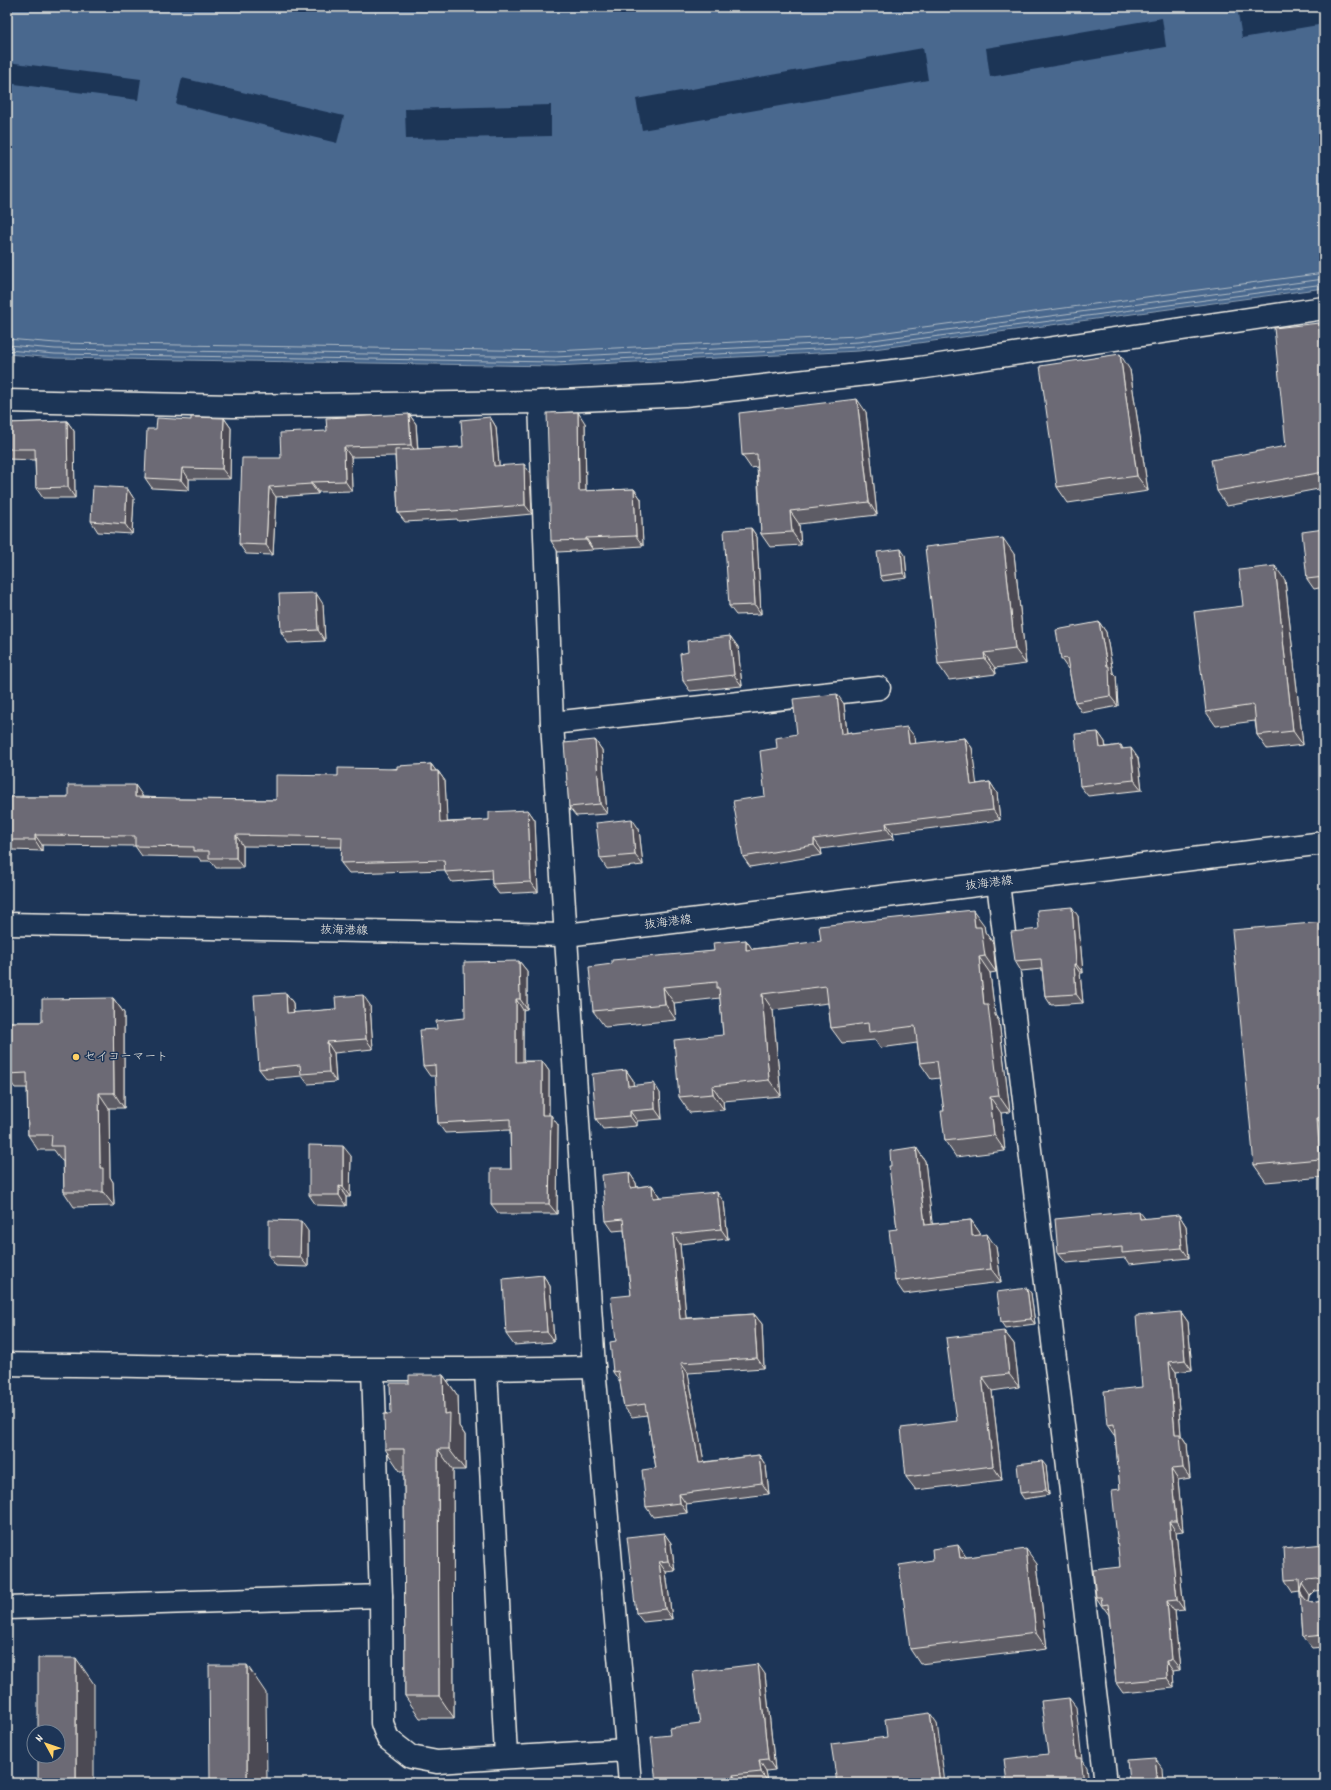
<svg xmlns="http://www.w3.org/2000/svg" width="1331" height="1790" font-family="Dekko,'Klee One',sans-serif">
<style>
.water{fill:#48688e;stroke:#8d9fb2}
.pier{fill:#1d3557}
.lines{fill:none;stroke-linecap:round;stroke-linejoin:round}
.shore{stroke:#afbac4;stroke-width:1}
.minor-casing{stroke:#f4f1e8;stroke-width:25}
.major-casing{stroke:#f4f1e8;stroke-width:25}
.minor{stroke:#1d3557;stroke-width:22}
.major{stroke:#1d3557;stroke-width:22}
.wall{fill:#5d5b65;stroke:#f4f1e8}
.shaded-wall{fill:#4c4a52;stroke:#f4f1e8}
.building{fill:#6c6a75;stroke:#f4f1e8}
.poi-dot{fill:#ffd166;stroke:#1d3557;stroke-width:1.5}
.labels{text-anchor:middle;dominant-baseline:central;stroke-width:3;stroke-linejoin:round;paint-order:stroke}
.street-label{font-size:12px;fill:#f4f1e8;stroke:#1d3557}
.poi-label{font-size:12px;fill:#f4f1e8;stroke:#1d3557;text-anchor:start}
</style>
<rect width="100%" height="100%" fill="#1d3557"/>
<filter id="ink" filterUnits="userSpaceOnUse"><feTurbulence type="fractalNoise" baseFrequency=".025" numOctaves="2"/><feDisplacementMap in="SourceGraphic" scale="8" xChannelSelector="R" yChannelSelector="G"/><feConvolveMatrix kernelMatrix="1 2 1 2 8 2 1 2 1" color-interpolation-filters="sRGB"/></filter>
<g filter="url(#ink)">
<polygon class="water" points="7,7 1324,7 1324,288 859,351 555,366 55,358 7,354"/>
<g class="pier">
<polygon points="1237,7 1324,7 1324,24 1242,38"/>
<polygon points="1162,18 1166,47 990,77 986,48"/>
<polygon points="923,48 928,80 642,130 636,99"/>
<polygon points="7,62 141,79 138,100 7,83"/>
<polygon points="182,78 344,116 337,143 176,104"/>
<polygon points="551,105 551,136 406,139 405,109"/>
</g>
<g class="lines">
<g class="shore">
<polyline points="7,339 56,343 555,351 857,336 1324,273"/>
<polyline points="7,345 55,349 555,357 858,342 1324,279"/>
<polyline points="7,350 55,354 555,362 858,347 1324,284"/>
</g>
<defs>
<g id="minor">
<polyline points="7,401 233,406 540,402 685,395 919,368 1324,308"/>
<polyline points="540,402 552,723 594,1367 630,1783"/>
<polyline points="552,723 879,688"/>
<polyline points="998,883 1106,1783"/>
<path d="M7,1364C203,1367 398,1372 594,1367"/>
<polyline points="486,1370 506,1756"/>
<polyline points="381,1596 382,1723 388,1739 411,1757 437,1762 626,1750"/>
<polyline points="7,1608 381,1596 373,1370"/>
</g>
<polyline id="major" points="7,924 566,935 1324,843"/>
</defs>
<use href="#minor" class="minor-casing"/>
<use href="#major" class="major-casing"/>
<use href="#minor" class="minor"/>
<use href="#major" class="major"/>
</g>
<g class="wall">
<polygon points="1319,323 1324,330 1324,488 1227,506 1217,491 1286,446"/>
<polygon points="1130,370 1148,491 1068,503 1057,487"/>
<polygon points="866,412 877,515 799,524 801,545 770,547 761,534 757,467 751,468 742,455"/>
<polygon points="409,414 416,424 418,449 463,447 490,417 496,427 499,466 530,473 532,514 458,521 457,519 405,522 398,513 395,456 351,457 352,491 318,492 318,494 276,497 273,555 246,554 239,544 281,458"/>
<polygon points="224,418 231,428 230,479 189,479 189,490 152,488 145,478 156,429 191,420"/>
<polygon points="67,421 74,431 75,498 43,498 36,488 35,460 7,459 7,423"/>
<polygon points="585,423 586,491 634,489 641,499 643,546 593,549 593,550 558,552 551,541"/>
<polygon points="127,488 134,499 132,534 98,532 91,521"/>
<polygon points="751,528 757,537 761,614 736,615 729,606"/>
<polygon points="1324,529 1324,587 1314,589 1307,579"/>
<polygon points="1014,554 1026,664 995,668 996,674 949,680 938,664"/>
<polygon points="905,555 907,578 883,581 880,576"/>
<polygon points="1285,580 1303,745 1267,749 1257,735 1255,721 1216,726 1206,712 1243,606"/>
<polygon points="323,604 325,641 288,643 281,632"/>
<polygon points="1099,622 1106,632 1113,673 1116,676 1118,706 1082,713 1075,702 1069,669 1068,669 1061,659"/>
<polygon points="730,636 738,647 742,686 690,691 683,681 688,652"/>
<polygon points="844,704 847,733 851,732 852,734 915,737 915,744 965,738 972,748 976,784 990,782 997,793 1000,820 893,833 894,839 821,849 822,855 750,867 743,857 765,796 797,734"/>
<polygon points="1098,732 1105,742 1106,747 1121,745 1123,749 1138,758 1142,790 1088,796 1080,786"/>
<polygon points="595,740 602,750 607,814 576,816 569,807"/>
<polygon points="431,764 436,771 438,771 445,781 447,822 489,820 528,810 535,820 538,892 499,894 492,884 492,879 452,882 445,872 445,870 349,873 341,863 342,847 243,846 243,868 216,868 211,861 201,861 198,857 142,856 135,846 42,845 42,851 12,850 7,843 7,797 68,797 142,795 142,797 177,799 276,800 338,776"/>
<polygon points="639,829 643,865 607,869 600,858"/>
<polygon points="1078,916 1083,973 1080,973 1083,1003 1051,1005 1045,996 1042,969 1021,971 1015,961 1039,929"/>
<polygon points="1324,922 1324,1177 1266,1182 1254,1165"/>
<polygon points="984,925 985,932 993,943 996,972 990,973 995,1015 999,1021 1010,1112 1001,1113 1005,1151 956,1157 945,1141 944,1111 940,1078 931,1079 920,1063 917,1043 880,1048 875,1040 842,1043 831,1028 828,1003 773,1010 781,1096 723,1101 724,1110 690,1113 679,1097 723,1035 720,998 674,1003 676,1020 605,1027 593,1011 612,964 714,951 746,940 752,949"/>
<polygon points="519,961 527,971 527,1009 523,1010 523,1061 542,1061 549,1071 549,1115 558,1125 557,1214 499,1214 491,1204 511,1169 510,1130 445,1133 438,1123 436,1076 430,1076 423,1066 465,1018"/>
<polygon points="286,993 293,1003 294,1013 336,1009 370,1005 373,1049 334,1053 336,1082 308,1084 302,1076 267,1079 259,1069"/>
<polygon points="113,998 124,1013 124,1108 109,1108 110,1177 113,1182 114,1206 74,1207 64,1192 63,1161 62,1161 54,1150 38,1150 28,1135 27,1088 15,1088 7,1077 7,1022 42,1022"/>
<polygon points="626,1070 633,1080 633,1085 660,1093 662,1119 637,1121 637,1126 603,1129 596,1119"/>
<polygon points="916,1147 925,1161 932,1224 971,1220 980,1233 980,1235 996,1247 1001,1282 904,1294 895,1281 897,1229 891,1166"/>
<polygon points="351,1156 350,1197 346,1197 346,1206 316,1205 309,1195"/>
<polygon points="629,1172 636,1183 637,1187 652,1185 659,1196 659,1197 724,1202 728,1239 680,1244 686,1318 754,1314 762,1324 764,1368 688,1373 704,1462 759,1455 766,1466 769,1494 686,1504 687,1513 653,1517 646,1507 656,1468 647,1415 632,1417 624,1407 620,1382 613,1372 616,1341 631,1295 624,1230 613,1231 606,1221"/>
<polygon points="1179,1215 1186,1226 1189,1258 1129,1264 1125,1258 1066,1263 1058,1253 1145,1219"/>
<polygon points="308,1231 308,1267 276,1266 269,1256"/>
<polygon points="543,1275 550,1286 554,1342 514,1345 506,1334"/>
<polygon points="1031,1293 1035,1324 1005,1328 1001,1322"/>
<polygon points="1181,1312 1188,1322 1192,1370 1176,1372 1181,1435 1187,1444 1190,1478 1178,1480 1183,1531 1176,1532 1184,1610 1174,1611 1180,1670 1173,1671 1174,1688 1123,1693 1116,1683 1109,1615 1104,1608 1103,1608 1096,1597 1120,1567 1120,1489 1115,1435 1114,1435 1107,1425 1142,1387"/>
<polygon points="1004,1331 1014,1344 1019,1387 992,1391 1002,1480 916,1490 906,1477 957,1421"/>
<polygon points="443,1375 458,1396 459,1426 465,1435 465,1470 453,1470 454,1718 420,1718 405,1696 404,1471 400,1471 385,1449 391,1414 409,1383"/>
<polygon points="1046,1466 1049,1495 1024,1499 1020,1493"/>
<polygon points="664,1533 671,1543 675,1571 666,1572 672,1619 643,1622 636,1613"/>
<polygon points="1324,1544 1324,1590 1315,1591 1310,1596 1309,1602 1312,1603 1322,1601 1324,1599 1324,1647 1312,1648 1303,1637 1300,1591 1293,1592 1285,1580"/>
<polygon points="966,1557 1037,1564 1047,1649 920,1664 910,1649"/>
<polygon points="765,1674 775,1770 766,1771 768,1782 758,1783 656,1783 670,1735 700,1724"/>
</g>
<g class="shaded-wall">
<polygon points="1319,323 1324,330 1324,368"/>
<polygon points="1120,354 1130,370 1148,491 1137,476"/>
<polygon points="857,399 866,412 877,515 869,502"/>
<polygon points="578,412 585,423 586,502 579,491"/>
<polygon points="409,414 416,424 418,455 411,445"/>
<polygon points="490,417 496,427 500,476 494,466"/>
<polygon points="224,418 231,428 230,479 222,469"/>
<polygon points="67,421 74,431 75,498 68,487"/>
<polygon points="344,447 351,457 352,491 345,481"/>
<polygon points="524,464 530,473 532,514 525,505"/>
<polygon points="182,468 189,479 189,490 181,480"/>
<polygon points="311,482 318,492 318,494 311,484"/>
<polygon points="269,487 276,497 273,555 266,545"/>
<polygon points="127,488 134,499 132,534 125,524"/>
<polygon points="634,489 641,499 643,546 636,536"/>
<polygon points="790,511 799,524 801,545 792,532"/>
<polygon points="751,528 757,537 761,614 755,605"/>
<polygon points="586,538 593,549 593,550 586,540"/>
<polygon points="1003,538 1014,554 1026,664 1015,649"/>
<polygon points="901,549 905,555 907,578 903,573"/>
<polygon points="1275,566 1285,580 1303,745 1293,731"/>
<polygon points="316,593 323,604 325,641 318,630"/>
<polygon points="1099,622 1106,632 1113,673 1116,676 1118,706 1110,696 1107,666"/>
<polygon points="730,636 738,647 742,686 734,675"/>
<polygon points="984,653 995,668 996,674 985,659"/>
<polygon points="837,694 844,704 848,744 841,734"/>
<polygon points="907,727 915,737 917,755 909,744"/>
<polygon points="1098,732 1105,742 1107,758 1100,748"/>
<polygon points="965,738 972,748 978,795 971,785"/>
<polygon points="595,740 602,750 607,814 600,804"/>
<polygon points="1131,748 1138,758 1142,790 1134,780"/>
<polygon points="431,764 439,775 438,771 445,781 448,833 440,823 431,771"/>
<polygon points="990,782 997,793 1000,820 993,810"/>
<polygon points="135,785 142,795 142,807 135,797"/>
<polygon points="528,810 535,820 538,892 531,882"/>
<polygon points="632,819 639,829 643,865 635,855"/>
<polygon points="886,823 893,833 894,839 887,829"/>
<polygon points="35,835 42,845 42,851 35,840"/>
<polygon points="236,835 243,846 243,868 236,858"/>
<polygon points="814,839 821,849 822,855 814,845"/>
<polygon points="1072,907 1078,916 1083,973 1076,964"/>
<polygon points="973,910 984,925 985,932 993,943 996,972 985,956 975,927"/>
<polygon points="746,940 757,956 746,950"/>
<polygon points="979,957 990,973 995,1015 999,1021 1010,1112 999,1096 984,1005"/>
<polygon points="519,961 527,971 527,1009 520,999"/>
<polygon points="1074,964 1080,973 1083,1003 1076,994"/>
<polygon points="663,987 674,1003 676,1020 665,1004"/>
<polygon points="286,993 293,1003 294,1024 287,1013"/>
<polygon points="762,994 773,1010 781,1096 769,1080"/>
<polygon points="363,995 370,1005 373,1049 366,1039"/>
<polygon points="113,998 124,1013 124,1108 114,1093"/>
<polygon points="516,999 523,1010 523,1072 516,1062"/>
<polygon points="327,1042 334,1053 336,1082 329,1072"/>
<polygon points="542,1061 549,1071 549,1125 542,1115"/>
<polygon points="626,1070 633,1080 634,1096 628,1086"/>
<polygon points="654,1083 660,1093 662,1119 655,1109"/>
<polygon points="712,1086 723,1101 724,1110 713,1094"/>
<polygon points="99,1093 109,1108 110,1177 113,1182 114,1206 103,1192 100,1168"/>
<polygon points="990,1097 1001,1113 1005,1151 994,1135"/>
<polygon points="630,1111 637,1121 637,1126 630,1116"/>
<polygon points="551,1115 558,1125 557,1214 549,1204"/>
<polygon points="1317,1118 1324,1128 1324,1164 1320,1159"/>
<polygon points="343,1146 351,1156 350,1197 343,1187"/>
<polygon points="916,1147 925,1161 934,1239 925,1225"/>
<polygon points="629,1172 636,1183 638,1198 630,1188"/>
<polygon points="652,1185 659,1196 660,1208 653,1198"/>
<polygon points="339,1186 346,1197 346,1206 339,1195"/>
<polygon points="717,1192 724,1202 728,1239 721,1229"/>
<polygon points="1139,1211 1147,1221 1140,1219"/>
<polygon points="1179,1215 1186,1226 1189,1258 1182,1248"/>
<polygon points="971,1220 980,1233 982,1249 972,1236"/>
<polygon points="301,1221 308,1231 308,1267 300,1257"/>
<polygon points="673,1234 680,1244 687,1329 680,1319"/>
<polygon points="987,1234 996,1247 1001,1282 991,1269"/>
<polygon points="543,1275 550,1286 554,1342 547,1332"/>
<polygon points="1027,1288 1031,1293 1035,1324 1031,1319"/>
<polygon points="1181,1312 1188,1322 1192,1370 1185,1360"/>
<polygon points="754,1314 762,1324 764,1368 757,1358"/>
<polygon points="1004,1331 1014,1344 1019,1387 1009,1374"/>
<polygon points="1169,1362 1176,1372 1181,1435 1187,1444 1190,1478 1183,1468 1175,1434"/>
<polygon points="681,1363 688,1373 706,1473 699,1463"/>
<polygon points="443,1375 458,1396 459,1426 465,1435 465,1470 449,1449 444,1414"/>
<polygon points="982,1377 992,1391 1002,1480 993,1466"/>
<polygon points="438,1449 453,1470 454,1718 439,1696"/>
<polygon points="759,1455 766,1466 769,1494 762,1483"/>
<polygon points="1042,1461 1046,1466 1049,1495 1046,1490"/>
<polygon points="1171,1469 1178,1480 1183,1531 1176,1521"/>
<polygon points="679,1494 686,1504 687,1513 680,1503"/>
<polygon points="1169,1521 1176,1532 1184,1610 1177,1600"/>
<polygon points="664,1533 671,1543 675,1571 668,1561"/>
<polygon points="958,1545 969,1561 960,1558"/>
<polygon points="1026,1549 1037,1564 1047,1649 1036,1633"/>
<polygon points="659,1562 666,1572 672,1619 665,1609"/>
<polygon points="1302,1584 1310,1596 1309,1602 1310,1608 1302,1596 1300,1591"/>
<polygon points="1167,1601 1174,1611 1180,1670 1172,1660"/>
<polygon points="76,1658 94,1684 94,1783 76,1783"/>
<polygon points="1166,1661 1173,1671 1174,1688 1167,1678"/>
<polygon points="758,1664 765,1674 775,1770 768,1759"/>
<polygon points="247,1665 266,1693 267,1783 247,1783"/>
<polygon points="1069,1698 1076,1707 1082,1760 1087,1767 1089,1783 1084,1783 1076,1758"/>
<polygon points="930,1713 937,1723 945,1783 940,1783"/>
<polygon points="1155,1758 1163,1768 1164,1783 1158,1783"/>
<polygon points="759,1760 766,1771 768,1782 761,1772"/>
<polygon points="733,1775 739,1783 734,1783"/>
</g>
<g class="building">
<polygon points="1319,323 1324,368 1324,472 1217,491 1211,460 1286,446 1274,328"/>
<polygon points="1120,354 1137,476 1057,487 1040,366"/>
<polygon points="857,399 869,502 790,511 792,532 761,534 757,454 742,455 739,413"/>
<polygon points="578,412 579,491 634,489 636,536 586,538 586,540 551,541 547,413"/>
<polygon points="409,414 411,445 344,447 345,481 311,482 311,484 269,487 266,545 239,544 242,458 281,458 280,433 327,431 326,418"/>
<polygon points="191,417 224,418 222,469 182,468 181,480 145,478 147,429 156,429 157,418 191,420"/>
<polygon points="490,417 494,466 524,464 525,505 452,511 451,510 398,513 395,450 463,447 461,420"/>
<polygon points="67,421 68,487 36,488 35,449 7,449 7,423"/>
<polygon points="93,486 127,488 125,524 91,521"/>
<polygon points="751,528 755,605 729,606 724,530"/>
<polygon points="1324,529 1324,577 1307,579 1302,532"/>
<polygon points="1003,538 1015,649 984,653 985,659 938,664 925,547"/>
<polygon points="901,549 903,573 880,576 877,552"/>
<polygon points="1275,566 1293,731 1257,735 1254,705 1206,712 1194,612 1243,606 1239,570"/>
<polygon points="316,593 318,630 281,632 279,594"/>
<polygon points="1099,622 1107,666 1109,666 1110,696 1075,702 1067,658 1061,659 1056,630"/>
<polygon points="730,636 734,675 683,681 680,654 688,652 687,641"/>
<polygon points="837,694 841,734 851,732 851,734 907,727 909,744 965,738 971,785 990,782 993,810 886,823 887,829 814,839 814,845 743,857 733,801 765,796 760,751 777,748 776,738 797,734 793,699"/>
<polygon points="1098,732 1100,748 1121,745 1121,749 1131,748 1134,780 1080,786 1075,734"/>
<polygon points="595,740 600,804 569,807 564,743"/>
<polygon points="431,764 431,771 438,771 440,823 489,820 489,812 528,810 531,882 492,884 491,869 445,872 444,860 341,863 342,837 236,835 236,858 209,858 209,851 194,851 194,847 135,846 135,836 35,835 35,840 7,840 7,797 68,797 68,785 135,785 135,797 176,798 176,799 276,800 276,775 338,776 338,768 397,769 397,766"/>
<polygon points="632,819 635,855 600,858 596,823"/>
<polygon points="1072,907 1076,964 1074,964 1076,994 1045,996 1041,959 1015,961 1011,932 1039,929 1037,910"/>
<polygon points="973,910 975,927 981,927 985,956 979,957 984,1005 988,1005 999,1096 990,1097 994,1135 945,1141 941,1111 944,1111 937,1061 920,1063 915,1026 869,1032 868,1023 831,1028 826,986 762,994 769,1080 712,1086 713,1094 679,1097 674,1040 723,1035 719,988 717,988 717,982 663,987 665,1004 593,1011 589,967 612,964 612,960 714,951 713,943 746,940 746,950 821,941 819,926"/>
<polygon points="1324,922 1324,1117 1317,1118 1320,1159 1254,1165 1232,930"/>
<polygon points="519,961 520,999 516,999 516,1062 542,1061 542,1115 551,1115 549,1204 491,1204 491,1169 511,1169 510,1119 438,1123 435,1065 423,1066 420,1030 437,1029 436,1021 465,1018 464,962"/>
<polygon points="286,993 287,1013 336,1009 335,997 363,995 366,1039 327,1042 329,1072 301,1074 300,1065 259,1069 254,995"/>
<polygon points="113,998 114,1093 99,1093 100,1168 103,1168 103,1192 64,1192 63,1146 51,1146 52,1135 28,1135 27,1073 7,1074 7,1022 42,1022 42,999"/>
<polygon points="626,1070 628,1086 654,1083 655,1109 630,1111 630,1116 596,1119 592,1074"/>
<polygon points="309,1145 343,1146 343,1187 339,1186 339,1195 309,1195"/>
<polygon points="916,1147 925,1225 971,1220 972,1236 987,1234 991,1269 895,1281 889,1230 897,1229 889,1166 891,1166 890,1151"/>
<polygon points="629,1172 630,1188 652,1185 653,1198 717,1192 721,1229 673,1234 680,1319 754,1314 757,1358 681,1363 699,1463 759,1455 762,1483 679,1494 680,1503 646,1507 642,1470 656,1468 645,1404 624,1407 618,1371 613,1372 610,1342 616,1341 611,1297 631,1295 623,1219 606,1221 602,1175"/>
<polygon points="1139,1211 1140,1219 1179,1215 1182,1248 1122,1253 1122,1247 1058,1253 1055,1219"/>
<polygon points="269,1220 301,1221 300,1257 269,1256"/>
<polygon points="543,1275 547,1332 506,1334 503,1279"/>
<polygon points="1027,1288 1031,1319 1001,1322 997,1292"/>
<polygon points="1181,1312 1185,1360 1169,1362 1175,1434 1180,1434 1183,1468 1171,1469 1176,1521 1169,1521 1177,1600 1167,1601 1172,1660 1166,1661 1167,1678 1116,1683 1108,1604 1102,1605 1101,1597 1096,1597 1093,1570 1120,1567 1112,1490 1120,1489 1114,1424 1107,1425 1104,1391 1142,1387 1136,1316"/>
<polygon points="1004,1331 1009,1374 982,1377 993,1466 906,1477 901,1428 957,1421 946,1338"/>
<polygon points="409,1375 443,1375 444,1414 450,1413 449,1449 438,1449 439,1696 405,1696 404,1449 385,1449 384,1414 391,1414 390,1383 409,1383"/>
<polygon points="1042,1461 1046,1490 1020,1493 1017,1464"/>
<polygon points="664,1533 668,1561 659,1562 665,1609 636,1613 627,1537"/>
<polygon points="1324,1544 1324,1581 1322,1580 1316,1578 1307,1579 1302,1584 1300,1591 1302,1596 1306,1601 1312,1603 1322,1601 1324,1599 1324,1635 1303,1637 1299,1579 1285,1580 1283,1548"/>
<polygon points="958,1545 960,1558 1026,1549 1036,1633 910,1649 899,1565 933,1560 932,1549"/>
<polygon points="38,1658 76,1658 76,1783 38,1783 38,1756 58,1756 58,1732 38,1732"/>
<polygon points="758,1664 768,1759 759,1760 761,1772 733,1775 734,1783 656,1783 651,1737 670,1735 669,1728 700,1724 693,1672"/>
<polygon points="209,1665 247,1665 247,1783 210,1783"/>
<polygon points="1069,1698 1076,1758 1081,1758 1084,1783 1007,1783 1004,1759 1048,1754 1041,1701"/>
<polygon points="930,1713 940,1783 837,1783 831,1744 887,1737 885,1719"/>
<polygon points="1155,1758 1158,1783 1129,1783 1127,1760"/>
</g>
</g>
<circle class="poi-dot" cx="76" cy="1057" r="4"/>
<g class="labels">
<g class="street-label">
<text transform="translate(989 884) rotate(-7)">抜海港線</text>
<text transform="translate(668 923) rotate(-7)">抜海港線</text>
<text transform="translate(344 931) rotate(1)">抜海港線</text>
</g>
<g class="poi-label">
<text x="84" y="1057">セイコーマート</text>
</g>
</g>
<rect width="1331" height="1790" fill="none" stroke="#1d3557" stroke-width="24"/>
<rect x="12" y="12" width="1307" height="1766" fill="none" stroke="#f4f1e8" stroke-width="1.5" filter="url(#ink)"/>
<g transform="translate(46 1744) rotate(310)"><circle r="19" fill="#1d3557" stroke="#738091"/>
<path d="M0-3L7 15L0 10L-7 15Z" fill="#ffd166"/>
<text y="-6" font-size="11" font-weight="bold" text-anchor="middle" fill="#f4f1e8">N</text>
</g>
</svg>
